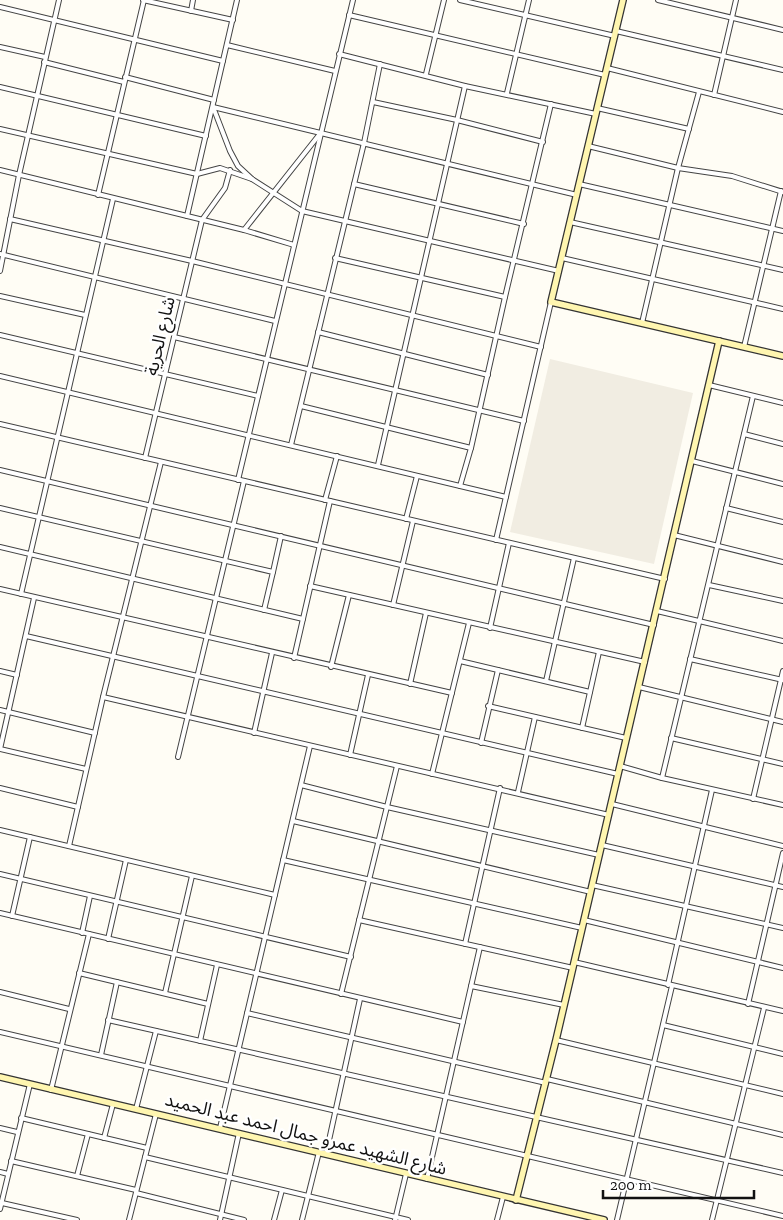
<svg xmlns="http://www.w3.org/2000/svg" width="783" height="1220" font-family="'Zilla Slab','Noto Sans Arabic',serif">
<style>
.plaza{fill:#f1ede2}
.lines{fill:none;stroke-linecap:round;stroke-linejoin:round}
.street-casing{stroke:#444;stroke-width:6}
.secondary-casing{stroke:#333;stroke-width:8}
.street{stroke:#fff;stroke-width:4}
.secondary{stroke:#fff6b0;stroke-width:5.5}
.labels{text-anchor:middle;dominant-baseline:central;stroke-width:5;stroke-linejoin:round;paint-order:stroke}
.street-label{font-size:18px;fill:#111;stroke:#fff}
</style>
<rect width="100%" height="100%" fill="#fffdf5"/>
<polygon class="plaza" points="550,359 693,393 654,564 510,532"/>
<g class="lines">
<defs>
<g id="street">
<polyline points="143,0 233,20"/>
<polyline points="460,0 615,36"/>
<polyline points="658,0 783,30"/>
<polyline points="0,7 223,61"/>
<polyline points="191,11 193,0"/>
<polyline points="349,15 605,75"/>
<polyline points="616,31 783,70"/>
<polyline points="227,45 335,71"/>
<polyline points="0,47 45,57"/>
<polyline points="339,54 465,86 596,114"/>
<polyline points="44,62 124,82"/>
<polyline points="607,68 783,112"/>
<polyline points="426,74 444,0"/>
<polyline points="125,77 214,100"/>
<polyline points="0,87 206,136"/>
<polyline points="507,93 529,0"/>
<polyline points="714,95 736,0"/>
<polyline points="373,102 457,120 543,142"/>
<polyline points="213,107 230,151 238,166 252,179 302,211 559,271"/>
<polyline points="213,107 577,195"/>
<polyline points="597,108 689,129"/>
<polyline points="0,129 197,174 220,168 252,179"/>
<polyline points="588,146 678,168 732,176 783,192"/>
<polyline points="0,170 244,230 294,245"/>
<polyline points="354,184 524,224"/>
<polyline points="579,184 783,231"/>
<polyline points="98,195 144,0"/>
<polyline points="187,216 237,0"/>
<polyline points="10,219 192,261 541,347"/>
<polyline points="570,222 783,270"/>
<polyline points="244,230 319,135"/>
<polyline points="0,254 275,321"/>
<polyline points="335,258 505,297"/>
<polyline points="562,258 783,309"/>
<polyline points="0,271 19,175 59,0"/>
<polyline points="0,296 85,315"/>
<polyline points="642,323 678,168 699,92"/>
<polyline points="318,332 488,375"/>
<polyline points="0,335 258,396"/>
<polyline points="174,337 524,421"/>
<polyline points="744,347 781,191"/>
<polyline points="0,376 506,497"/>
<polyline points="709,385 783,403"/>
<polyline points="301,406 471,448"/>
<polyline points="0,424 665,579"/>
<polyline points="744,434 783,444"/>
<polyline points="291,445 364,143 380,64"/>
<polyline points="145,458 202,220 225,188 230,170"/>
<polyline points="692,461 783,484"/>
<polyline points="378,465 465,86"/>
<polyline points="0,470 654,625"/>
<polyline points="238,480 353,0"/>
<polyline points="460,486 471,448 505,297 551,104"/>
<polyline points="325,500 337,456"/>
<polyline points="0,508 273,572 264,610"/>
<polyline points="726,508 783,522"/>
<polyline points="406,519 417,476"/>
<polyline points="674,535 783,562"/>
<polyline points="496,540 551,302"/>
<polyline points="0,547 303,619"/>
<polyline points="273,572 281,536"/>
<polyline points="709,585 783,601"/>
<polyline points="310,586 645,662"/>
<polyline points="0,589 452,693"/>
<polyline points="21,594 113,199"/>
<polyline points="393,605 413,521"/>
<polyline points="657,611 783,641"/>
<polyline points="490,628 509,543"/>
<polyline points="26,636 618,774"/>
<polyline points="294,658 330,501"/>
<polyline points="690,659 783,680"/>
<polyline points="460,661 590,692"/>
<polyline points="331,667 349,595"/>
<polyline points="0,671 17,675"/>
<polyline points="546,681 574,558"/>
<polyline points="410,684 426,613"/>
<polyline points="639,687 783,722"/>
<polyline points="103,697 609,815"/>
<polyline points="488,706 626,738"/>
<polyline points="0,710 95,733"/>
<polyline points="582,728 599,652"/>
<polyline points="254,733 272,653"/>
<polyline points="671,738 783,764"/>
<polyline points="481,743 498,670"/>
<polyline points="0,749 34,598"/>
<polyline points="0,749 86,769"/>
<polyline points="350,755 368,675"/>
<polyline points="178,757 244,481"/>
<polyline points="620,766 662,778 783,805"/>
<polyline points="432,774 469,623"/>
<polyline points="662,778 753,396"/>
<polyline points="301,785 387,807 599,855"/>
<polyline points="0,788 78,807"/>
<polyline points="518,792 535,717"/>
<polyline points="753,799 783,671"/>
<polyline points="612,804 783,846"/>
<polyline points="293,821 591,892"/>
<polyline points="0,830 275,895"/>
<polyline points="602,845 783,887"/>
<polyline points="69,846 103,697 161,462"/>
<polyline points="283,860 582,928"/>
<polyline points="0,874 351,957"/>
<polyline points="592,885 783,928"/>
<polyline points="0,913 463,1022"/>
<polyline points="12,916 30,837"/>
<polyline points="359,920 573,968"/>
<polyline points="584,920 783,968"/>
<polyline points="82,933 90,896"/>
<polyline points="108,939 126,860"/>
<polyline points="465,944 500,788"/>
<polyline points="574,962 783,1011"/>
<polyline points="79,973 208,1004"/>
<polyline points="668,985 712,790"/>
<polyline points="471,986 564,1005"/>
<polyline points="0,992 69,1009"/>
<polyline points="165,993 192,876"/>
<polyline points="341,994 397,766"/>
<polyline points="748,1004 783,853"/>
<polyline points="247,1013 546,1083"/>
<polyline points="108,1020 783,1173"/>
<polyline points="663,1025 783,1054"/>
<polyline points="0,1032 783,1216"/>
<polyline points="556,1040 783,1094"/>
<polyline points="200,1041 217,965"/>
<polyline points="101,1055 117,982"/>
<polyline points="547,1079 783,1135"/>
<polyline points="51,1090 89,934"/>
<polyline points="136,1109 156,1031"/>
<polyline points="21,1118 147,1148"/>
<polyline points="0,1128 17,1132"/>
<polyline points="220,1128 310,746"/>
<polyline points="104,1138 113,1104"/>
<polyline points="326,1154 360,999"/>
<polyline points="145,1157 408,1220"/>
<polyline points="11,1161 136,1190"/>
<polyline points="0,1172 8,1174"/>
<polyline points="77,1176 88,1134"/>
<polyline points="427,1179 480,947"/>
<polyline points="136,1193 244,1220"/>
<polyline points="2,1203 77,1220"/>
<polyline points="0,1209 30,1084"/>
<polyline points="129,1220 156,1114"/>
<polyline points="220,1220 239,1133"/>
<polyline points="274,1220 282,1190"/>
<polyline points="302,1220 319,1152"/>
<polyline points="395,1220 406,1174"/>
<polyline points="497,1220 503,1197"/>
<polyline points="617,1220 672,986"/>
<polyline points="712,1220 764,1008"/>
</g>
<g id="secondary">
<polyline points="623,0 551,302 783,356"/>
<polyline points="0,1077 604,1220"/>
<polyline points="516,1200 556,1040 719,341"/>
</g>
</defs>
<use href="#street" class="street-casing"/>
<use href="#secondary" class="secondary-casing"/>
<use href="#street" class="street"/>
<use href="#secondary" class="secondary"/>
</g>
<g class="labels">
<g class="street-label">
<text transform="translate(160 336) rotate(-77)">شارع الحرية</text>
<text transform="translate(306 1134) rotate(14)">شارع الشهيد عمرو جمال احمد عبد الحميد</text>
</g>
</g>
<path d="M603 1190v8h151v-8" fill="none" stroke="#111111" stroke-width="2.5"/>
<text x="610" y="1190" font-size="15" fill="#111111" stroke="#ffffff" stroke-width="4" paint-order="stroke">200 m</text>
</svg>
